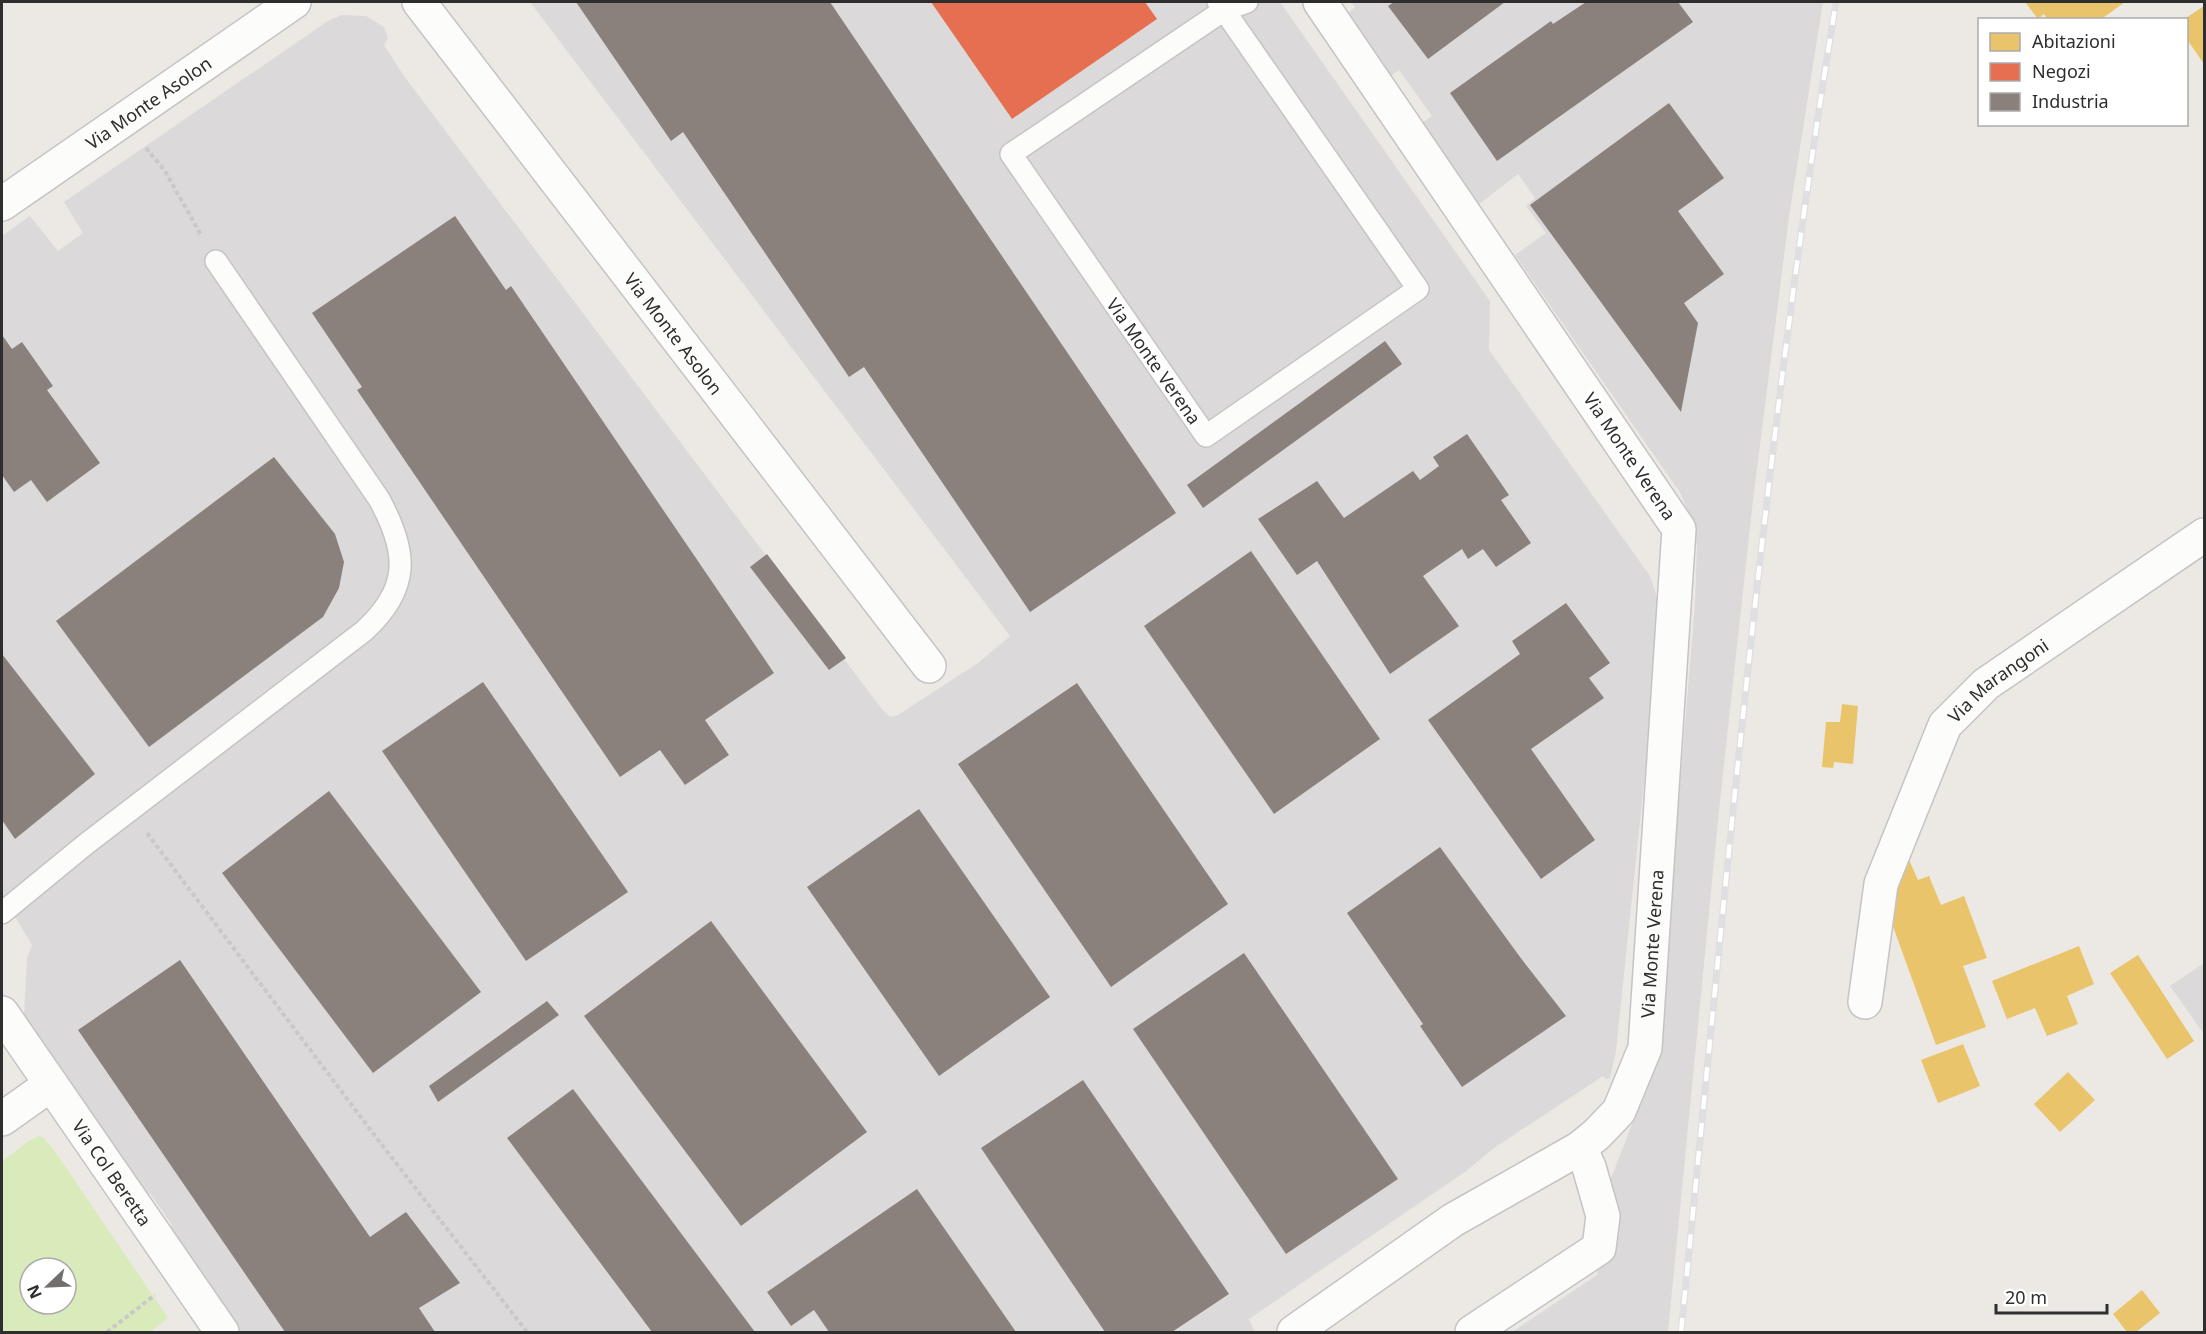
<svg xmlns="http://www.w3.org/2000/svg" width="2206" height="1334" font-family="'Noto Sans',sans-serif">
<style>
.industrial{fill:#dcd9db}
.pitch{fill:#d9eabb;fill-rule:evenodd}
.homes{fill:#e9c46a}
.shops{fill:#e76f51}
.industry{fill:#8a817c}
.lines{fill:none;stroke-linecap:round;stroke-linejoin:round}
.service-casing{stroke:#c5c4c5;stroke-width:24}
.minor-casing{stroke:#c5c4c5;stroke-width:36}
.tertiary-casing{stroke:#c5c4c5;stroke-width:36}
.secondary-casing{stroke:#c5c4c5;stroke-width:36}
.path{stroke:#c9c9c8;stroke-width:4;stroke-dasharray:4.5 3;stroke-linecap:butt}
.service{stroke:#fcfcfb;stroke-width:21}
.minor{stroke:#fcfcfb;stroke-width:33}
.tertiary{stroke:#fcfcfb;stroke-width:33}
.secondary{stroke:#fcfcfb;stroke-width:33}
.rail-casing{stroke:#dfdfe1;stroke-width:7}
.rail{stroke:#fff;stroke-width:4.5;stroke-dasharray:14;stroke-linecap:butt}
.labels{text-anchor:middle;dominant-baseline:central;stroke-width:6;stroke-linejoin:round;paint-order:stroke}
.street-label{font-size:18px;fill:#2e2e2e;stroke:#fff}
</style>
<rect width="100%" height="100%" fill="#ece8e4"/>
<g class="industrial">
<polygon points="530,2 1280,2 1490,301 1489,350 1650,576 1659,604 1660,629 1616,1051 1610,1078 1606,1079 1603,1076 1494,1148 1465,1172 1249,1319 1255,1332 235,1332 166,1231 172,1225 150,1193 142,1196 34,1037 24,1015 27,958 32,945 2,895 2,236 30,216 58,251 83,233 64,202 328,21 341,15 366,16 384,27 388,38 384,45 404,76 881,708 890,717 898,715 978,663 1010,636"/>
<polygon points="1351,2 1823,2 1789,217 1753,500 1719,810 1668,1332 1512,1332 1597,1275 1601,1204 1636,1114 1657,1023 1678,809 1695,604 1697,546 1694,528 1681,494 1515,255 1546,233 1526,206 1535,198 1518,174 1478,205 1420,124 1432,116 1399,70 1387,79 1343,18 1355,7"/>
<polygon points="2204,963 2204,1034 2170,986"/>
</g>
<path class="pitch" d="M39,1136L44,1138L56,1153L168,1318L150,1332H2V1161C15,1153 24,1142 39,1136ZM30,1268H66V1304H30Z"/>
<g class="homes">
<polygon points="2025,2 2125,2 2100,20 2048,20 2044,14 2038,19"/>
<polygon points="2204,6 2204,64 2186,38 2186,18"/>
<polygon points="1842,704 1858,706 1853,764 1834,762 1833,768 1822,767 1826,722 1840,722"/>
<polygon points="1905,851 1918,880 1929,876 1941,905 1964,896 1987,958 1963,966 1986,1027 1936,1045 1891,921 1894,915 1888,894"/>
<polygon points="2079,946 2094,984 2067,996 2078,1024 2047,1036 2035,1008 2007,1019 1992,981"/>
<polygon points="2138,955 2194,1041 2167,1059 2110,973"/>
<polygon points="1963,1044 1980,1086 1938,1103 1921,1060"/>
<polygon points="2068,1072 2095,1100 2060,1132 2034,1104"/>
<polygon points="2142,1290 2160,1313 2136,1332 2127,1332 2113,1314"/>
</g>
<polygon class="shops" points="931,2 1145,2 1157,19 1012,119"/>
<g class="industry">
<polygon points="576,2 830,2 1176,513 1030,612 864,367 849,377 683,132 671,141"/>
<polygon points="1394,2 1505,2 1428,59 1388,6"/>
<polygon points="1586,2 1678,2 1693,22 1497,161 1450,93 1551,21 1553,24"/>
<polygon points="1669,103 1724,178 1678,211 1724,274 1684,303 1698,323 1681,412 1530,205"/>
<polygon points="455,216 506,290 511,286 774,673 705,720 729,755 685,785 660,750 620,777 357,390 362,387 312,313"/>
<polygon points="2,335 12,349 22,342 53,386 47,390 100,463 47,502 31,480 14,492 2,475"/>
<polygon points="1385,341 1402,364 1203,508 1187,485"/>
<polygon points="1467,434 1509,495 1501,500 1531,543 1496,567 1483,549 1468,559 1462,549 1423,576 1459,626 1390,674 1317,561 1297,575 1258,519 1317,481 1344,518 1413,471 1420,480 1439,466 1433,457"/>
<polygon points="274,457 335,534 344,562 339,588 323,617 149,747 56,621"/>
<polygon points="1251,551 1380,739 1274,814 1144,626"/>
<polygon points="767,554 846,658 829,670 750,567"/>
<polygon points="1566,603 1610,663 1589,678 1604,698 1531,749 1595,840 1541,879 1428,720 1520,654 1512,641"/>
<polygon points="2,654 95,774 15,839 2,820"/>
<polygon points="483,682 628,892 526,961 382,751"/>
<polygon points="1077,683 1228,904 1111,987 958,764"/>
<polygon points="329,791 481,992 373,1073 222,873"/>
<polygon points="919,809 1050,997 939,1076 807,887"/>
<polygon points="1440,847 1520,957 1566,1016 1462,1087 1420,1026 1423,1024 1347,913"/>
<polygon points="711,921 867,1132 741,1226 584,1016"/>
<polygon points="1244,953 1398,1179 1286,1254 1133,1029"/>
<polygon points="180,960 370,1237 406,1212 460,1283 419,1308 435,1332 285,1332 78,1030"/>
<polygon points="547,1001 559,1015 438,1102 429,1086"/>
<polygon points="1083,1080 1229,1294 1172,1332 1105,1332 981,1148"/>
<polygon points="573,1089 755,1332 652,1332 507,1138"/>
<polygon points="917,1189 1016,1332 829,1332 814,1310 791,1326 767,1292"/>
</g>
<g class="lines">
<defs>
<g id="service">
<polyline points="1218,2 1224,10 1247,2"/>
<polygon points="1224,10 1418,289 1206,436 1011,154"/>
<path d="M2,913L86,844L364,631C411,588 408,552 379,499L216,261"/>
</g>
<g id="minor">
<path id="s1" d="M419,2L929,666"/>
<path id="s2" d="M1865,1002L1881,884L1945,725L1986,684L2204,535"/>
<polyline points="2,1119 50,1085"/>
<path id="s3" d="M1294,1332L1453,1220L1580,1148L1597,1134L1619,1111L1645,1048L1679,529L1320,2"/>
<polyline points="1472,1332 1599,1248 1603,1216 1589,1167 1580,1148"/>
</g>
<g id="tertiary">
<path id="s4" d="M2,1013L222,1332"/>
</g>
<g id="secondary">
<path id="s5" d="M2,204L294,2"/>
</g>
</defs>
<use href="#service" class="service-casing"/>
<use href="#minor" class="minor-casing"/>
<use href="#tertiary" class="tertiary-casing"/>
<use href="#secondary" class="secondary-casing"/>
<g class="path">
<polyline points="146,148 165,171 201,235"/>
<polyline points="147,833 375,1136 527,1332"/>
<polyline points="107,1332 155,1295"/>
</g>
<use href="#service" class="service"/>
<use href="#minor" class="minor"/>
<use href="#tertiary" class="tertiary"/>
<use href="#secondary" class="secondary"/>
<defs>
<path id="rail" d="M1681,1332C1726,888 1764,442 1836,2"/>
</defs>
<use href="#rail" class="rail-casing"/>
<use href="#rail" class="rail"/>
</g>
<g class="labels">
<g class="street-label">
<text stroke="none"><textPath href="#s5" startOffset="178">Via Monte Asolon</textPath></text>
<text stroke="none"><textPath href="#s1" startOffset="418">Via Monte Asolon</textPath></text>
<text transform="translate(1154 361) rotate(55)">Via Monte Verena</text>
<text transform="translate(1630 456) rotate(56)">Via Monte Verena</text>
<text stroke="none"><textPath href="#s2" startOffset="360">Via Marangoni</textPath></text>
<text stroke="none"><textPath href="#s3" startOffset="567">Via Monte Verena</textPath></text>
<text stroke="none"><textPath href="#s4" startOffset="194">Via Col Beretta</textPath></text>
</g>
</g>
<rect width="2206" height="1334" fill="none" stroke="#2e2e2e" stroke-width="6"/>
<rect x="1978" y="18" width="210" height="108" fill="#ffffff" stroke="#ababab" stroke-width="1.5"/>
<rect x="1990" y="33" width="30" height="18" fill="#e9c46a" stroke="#ababab" stroke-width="1.5"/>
<text x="2032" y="48" font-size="18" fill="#2e2e2e">Abitazioni</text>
<rect x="1990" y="63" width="30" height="18" fill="#e76f51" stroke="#ababab" stroke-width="1.5"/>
<text x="2032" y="78" font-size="18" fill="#2e2e2e">Negozi</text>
<rect x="1990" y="93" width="30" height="18" fill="#8a817c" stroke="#ababab" stroke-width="1.5"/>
<text x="2032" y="108" font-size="18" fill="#2e2e2e">Industria</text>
<g transform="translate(48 1286) rotate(247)"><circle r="28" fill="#ffffff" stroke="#ababab" stroke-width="1.5"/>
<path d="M0-4.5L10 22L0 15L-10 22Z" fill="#706f6e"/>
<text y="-9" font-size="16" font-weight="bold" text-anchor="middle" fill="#2e2e2e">N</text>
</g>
<path d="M1996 1304v9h111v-9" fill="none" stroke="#2e2e2e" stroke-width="3"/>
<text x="2005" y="1304" font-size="18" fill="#2e2e2e" stroke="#ffffff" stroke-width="4.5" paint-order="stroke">20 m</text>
</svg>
